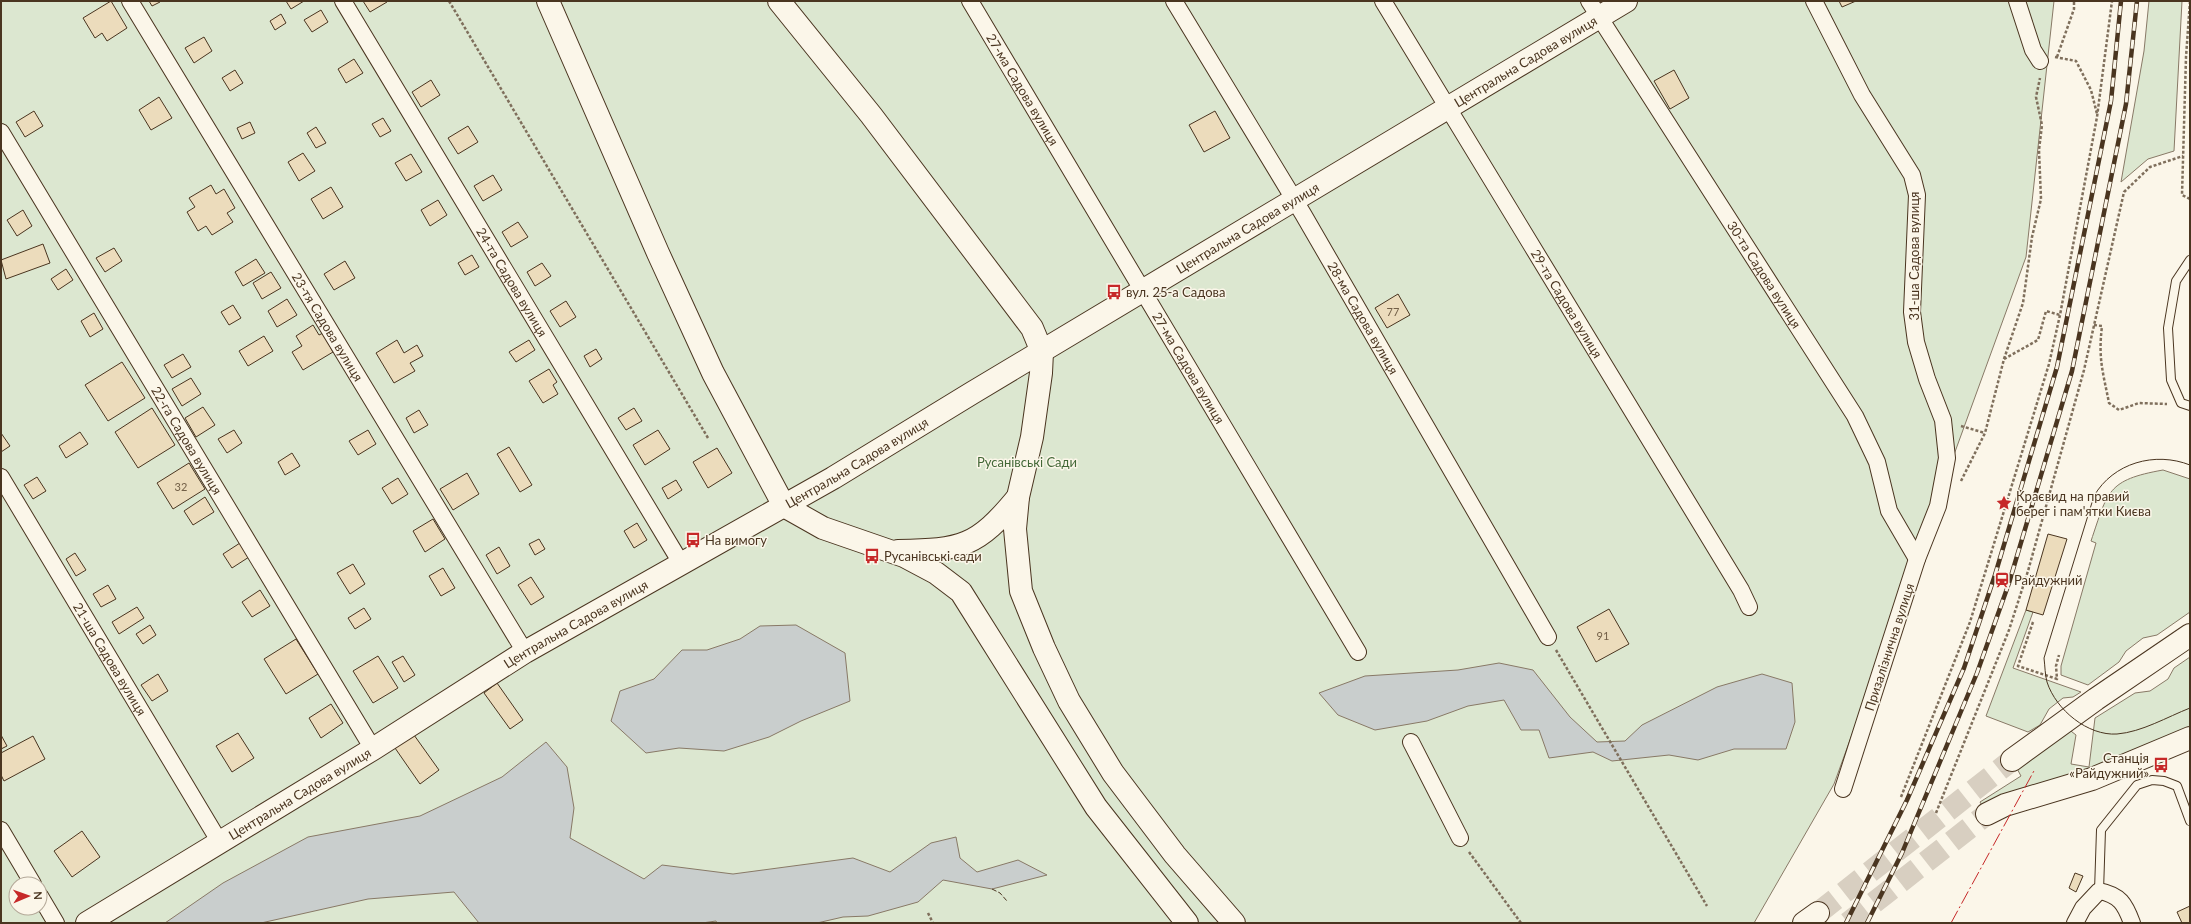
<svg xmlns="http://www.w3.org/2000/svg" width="2191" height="924" font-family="Lato,sans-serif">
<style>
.green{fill:#dce7d0;stroke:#887966;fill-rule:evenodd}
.water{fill:#c9cecd;stroke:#887966}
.building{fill:#ecdcbc;stroke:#4a3520}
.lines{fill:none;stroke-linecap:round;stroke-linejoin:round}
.secondary-tunnel{stroke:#d8cfc1;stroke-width:22;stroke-dasharray:22 11;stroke-linecap:butt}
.lane-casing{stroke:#4a3520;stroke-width:10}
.street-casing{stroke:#4a3520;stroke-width:18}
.secondary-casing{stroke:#4a3520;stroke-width:24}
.path{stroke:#7f6f5c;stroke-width:2.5;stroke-dasharray:3 2;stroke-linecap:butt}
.lane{stroke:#fbf6e9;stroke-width:8}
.street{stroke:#fbf6e9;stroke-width:16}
.secondary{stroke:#fbf6e9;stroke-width:22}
.tram{stroke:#4a3520;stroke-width:1}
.rail-casing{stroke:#4a3520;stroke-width:4.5}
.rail{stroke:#fbf6e9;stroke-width:3;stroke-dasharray:9;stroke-linecap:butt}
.fence{stroke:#4a3520;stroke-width:1;stroke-dasharray:5 2;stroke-linecap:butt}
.power{stroke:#c62828;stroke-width:1;stroke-dasharray:14 3 2 3;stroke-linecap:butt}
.labels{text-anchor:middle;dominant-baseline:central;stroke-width:3;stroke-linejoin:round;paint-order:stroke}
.number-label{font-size:11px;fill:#725f47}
.street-label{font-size:13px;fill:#4a3520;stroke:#fbf6e9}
.poi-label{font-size:13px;fill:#4a3520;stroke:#fbf6e9;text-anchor:start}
.park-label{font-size:13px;fill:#436837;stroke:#fbf6e9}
</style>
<rect width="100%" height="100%" fill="#fbf6e9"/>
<g class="green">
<path d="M1,1H2054L2026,257L1834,784L1754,923H1ZM16,884H40V908H16Z"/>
<polygon points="2149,1 2182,1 2174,151 2148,159 2121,182 2144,51"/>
<path d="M2163,470L2190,479V612L2157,635L2143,638L2126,651L2119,662L2088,685L2061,675V666L2096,543L2091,541C2108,491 2107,480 2163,470Z"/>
<polygon points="2026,610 2033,612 2013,668 2081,692 2073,697 2063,698 2049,709 2040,725 2028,732 1986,716"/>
<polygon points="2190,657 2190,731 1984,809 1980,802 2021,776 2014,763 2067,728 2076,735 2071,764 2089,767 2095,718 2135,693 2150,691 2168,679 2174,668"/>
</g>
<g class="water">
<polygon points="796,625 845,653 850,701 801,721 769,737 724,751 679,748 646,753 611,721 620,691 654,679 682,650 707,650 740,639 760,626"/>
<polygon points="1499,663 1533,670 1570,717 1597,742 1625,741 1642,725 1717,687 1762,674 1792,683 1795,722 1786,749 1734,749 1698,760 1669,755 1612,761 1593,752 1549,758 1539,730 1521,730 1504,700 1468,706 1427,721 1375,730 1338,715 1319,693 1365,676 1458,670"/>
<polygon points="546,742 567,767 574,808 570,838 644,879 662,865 733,874 853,858 890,872 931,843 956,837 960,858 977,872 1018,860 1047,875 992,889 943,880 918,902 868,916 843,917 817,923 717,923 716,921 702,923 479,923 454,892 368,899 261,923 165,923 223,883 308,837 420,816 502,777"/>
</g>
<g class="building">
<polygon points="111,1 127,28 107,41 102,33 95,38 83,18"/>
<polygon points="149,1 159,1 160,2 152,6"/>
<polygon points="286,1 304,1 291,9"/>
<polygon points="363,1 386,1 387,2 370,12"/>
<polygon points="1839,1 1856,1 1842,7"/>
<polygon points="321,10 328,22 312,32 304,20"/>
<polygon points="281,14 286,23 275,30 270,21"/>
<polygon points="204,37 212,51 194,63 185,48"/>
<polygon points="354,59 363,73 346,83 338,69"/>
<polygon points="235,70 243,83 230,91 222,78"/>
<polygon points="1674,70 1689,98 1670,109 1654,81"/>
<polygon points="431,80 440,95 421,107 412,92"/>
<polygon points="159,97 172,118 151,130 139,110"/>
<polygon points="34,111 43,126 25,137 16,122"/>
<polygon points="1215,111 1230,138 1204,152 1189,125"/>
<polygon points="383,118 391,131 380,137 372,124"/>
<polygon points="250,122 255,133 242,139 237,128"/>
<polygon points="468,126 478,142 458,154 448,138"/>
<polygon points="316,127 326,143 316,148 307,133"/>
<polygon points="303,153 315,171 299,181 288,162"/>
<polygon points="411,154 422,172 406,181 395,163"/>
<polygon points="493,175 502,190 483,201 474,186"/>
<polygon points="211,185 216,194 224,189 235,208 227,213 233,222 212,235 206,226 198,231 187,212 195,207 189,198"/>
<polygon points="331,187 343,207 323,219 311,199"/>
<polygon points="438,200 447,215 430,226 421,210"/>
<polygon points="23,210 32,226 17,236 7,220"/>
<polygon points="518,222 528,237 511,247 502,232"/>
<polygon points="43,244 50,263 6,279 1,260"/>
<polygon points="114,248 122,261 105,272 96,258"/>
<polygon points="472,255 479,267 465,275 458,263"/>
<polygon points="256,259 265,273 243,286 235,272"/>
<polygon points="345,261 355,278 334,290 324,274"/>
<polygon points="542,263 551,276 535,286 527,272"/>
<polygon points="66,269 73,280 58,290 51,279"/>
<polygon points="271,272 281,288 262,299 253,283"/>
<polygon points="1398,294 1410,315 1387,328 1375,308"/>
<polygon points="287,299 297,315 277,327 268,311"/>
<polygon points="566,301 576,317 560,327 550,311"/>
<polygon points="233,305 241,318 229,325 221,312"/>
<polygon points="94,313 103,329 90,337 81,321"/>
<polygon points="313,325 319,335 323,333 333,352 303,370 292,352 302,346 296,336"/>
<polygon points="264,336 273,351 248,366 239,351"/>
<polygon points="397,340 404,353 417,345 423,356 410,363 415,371 394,383 376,353"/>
<polygon points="529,340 535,350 516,362 509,352"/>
<polygon points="596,349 602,359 590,367 584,356"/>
<polygon points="183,354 191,367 172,378 164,365"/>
<polygon points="122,362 145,398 108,421 85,385"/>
<polygon points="549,369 557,382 553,385 558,394 543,403 529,381"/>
<polygon points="191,378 201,394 182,406 172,389"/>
<polygon points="203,407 215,425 196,437 185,418"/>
<polygon points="152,408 175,445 138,468 115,432"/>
<polygon points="634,408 642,421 626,430 618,418"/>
<polygon points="419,410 428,425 414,433 406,418"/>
<polygon points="234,430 242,443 227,453 218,439"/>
<polygon points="368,430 376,444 358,455 349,441"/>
<polygon points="658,430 670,449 645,465 633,445"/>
<polygon points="80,432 88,444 66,458 59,446"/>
<polygon points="1,433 10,446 1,452"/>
<polygon points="509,447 532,485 520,492 497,454"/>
<polygon points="717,448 732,473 708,488 693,462"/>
<polygon points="292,453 300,466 285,475 278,462"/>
<polygon points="189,463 205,489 173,509 157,483"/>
<polygon points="467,473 479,494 453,510 440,489"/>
<polygon points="37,477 46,491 33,499 24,485"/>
<polygon points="398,478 408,494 392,504 382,488"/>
<polygon points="676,480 682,490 668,499 662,488"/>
<polygon points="205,497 214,512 193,525 184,511"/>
<polygon points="433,519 445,539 425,552 413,531"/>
<polygon points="637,523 647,540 634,548 624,531"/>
<polygon points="2048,534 2067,539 2043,615 2026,610"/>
<polygon points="539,539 545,549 535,555 529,544"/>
<polygon points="240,543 249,557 232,568 223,554"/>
<polygon points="499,547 510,566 497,574 486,555"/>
<polygon points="75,553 86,570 76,576 66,559"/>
<polygon points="353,564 365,584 350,594 337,573"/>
<polygon points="443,568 455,588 441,596 429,576"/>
<polygon points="531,577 544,597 531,605 518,585"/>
<polygon points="108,585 116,599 101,607 93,594"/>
<polygon points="260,590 270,606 252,617 242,602"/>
<polygon points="137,607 144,618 119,634 112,622"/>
<polygon points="364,608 371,619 355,629 348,618"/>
<polygon points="1609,609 1629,644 1596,662 1577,627"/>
<polygon points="150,625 156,635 143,644 136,634"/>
<polygon points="296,639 318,674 286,694 264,659"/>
<polygon points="378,656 398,688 373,703 353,671"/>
<polygon points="403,656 415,675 404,682 392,662"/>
<polygon points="158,674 168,691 152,701 141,685"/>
<polygon points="497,683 523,720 510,729 484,693"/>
<polygon points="331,704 343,723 321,738 309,718"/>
<polygon points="238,733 254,758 232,772 216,746"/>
<polygon points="1,735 7,746 1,749"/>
<polygon points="414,735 439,770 420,784 395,748"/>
<polygon points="33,736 45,759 4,781 1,775 1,753"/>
<polygon points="82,831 100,857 72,877 54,851"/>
<polygon points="2075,873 2083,876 2076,892 2069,888"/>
<polygon points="2190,906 2190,923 2182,923 2177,912"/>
</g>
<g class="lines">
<g class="secondary-tunnel">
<polyline points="1818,913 2012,760"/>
<polyline points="1848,923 1987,814"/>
</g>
<defs>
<g id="lane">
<polyline points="2190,260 2176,281 2168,328 2171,380 2181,403 2190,406"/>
<polyline points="2099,891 2101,830 2137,785 2152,780 2164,781 2177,786 2190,821"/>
</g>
<g id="street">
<path id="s1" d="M130,1L525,652"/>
<path id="s2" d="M343,1L681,563"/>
<path id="s3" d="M970,1L1358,652"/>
<path id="s4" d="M1174,1L1303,214L1548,637"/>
<path id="s5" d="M1383,1L1741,590L1749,607"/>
<path id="s6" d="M1589,1L1855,416L1877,462L1889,511L1917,559"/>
<polyline points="1814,1 1862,95 1912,175 1917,195 1912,312 1916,342 1927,379 1943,420 1947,458 1938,506 1917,559 1843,789"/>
<polyline points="2017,1 2033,50 2040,61"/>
<path id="s7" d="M1,132L373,749"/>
<path id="s8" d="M1,477L219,841"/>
<polyline points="1411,742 1460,838"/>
<polyline points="1,830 33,884"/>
<polyline points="40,896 56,923"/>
<path d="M2075,923L2083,908L2099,891C2120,895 2125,904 2132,923"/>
</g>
<g id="secondary">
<polyline points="548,1 658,253 713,373 784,506 823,528 904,556 936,573 961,592 1096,807 1187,923"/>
<polyline points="779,1 871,115 1032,328 1042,352 1041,373 1032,437 1018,497 1015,529 1021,591 1044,648 1069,701 1113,773 1175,855 1234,923"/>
<path d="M898,551C962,550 977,547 1018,497"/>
<polyline points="2012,760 2096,699 2190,635"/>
<polyline points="1987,814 2005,805 2092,779 2190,738"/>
<path id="s9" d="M87,923L373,749L525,652L833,478L972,393L1626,1"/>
<polyline points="1804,923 1818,913"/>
</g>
</defs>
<use href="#lane" class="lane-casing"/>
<use href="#street" class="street-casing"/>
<use href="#secondary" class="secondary-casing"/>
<g class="path">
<polyline points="449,1 708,438"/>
<polyline points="2190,1 2186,57 2182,195 2190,199"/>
<polyline points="2055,57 2076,61 2091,90 2097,114"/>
<polyline points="2057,57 2074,9 2074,1"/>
<path d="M2094,325L2102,326C2098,359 2103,372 2109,403L2119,410L2139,403L2167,404"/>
<polyline points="2004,359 2038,340 2046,311 2060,315"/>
<polyline points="1961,426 1985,433"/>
<polyline points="1961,481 1985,433 2004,359 2023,303 2032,237 2041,199 2039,150 2042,125 2036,97 2040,78"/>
<polyline points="2033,622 2018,666 2057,679 2056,666 2059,655"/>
<polyline points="1556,650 1707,906"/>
<polyline points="1901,797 1970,622 2049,364 2060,315 2097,117 2112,1"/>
<polyline points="1936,813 2009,630 2028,571 2084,370 2124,192 2150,167 2183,156"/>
<polyline points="1469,852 1521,923"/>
<polyline points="928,913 933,923"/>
</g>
<use href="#lane" class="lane"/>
<use href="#street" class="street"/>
<use href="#secondary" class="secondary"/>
<path class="tram" d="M2190,465C2155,451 2113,463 2094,496L2044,658C2045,666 2045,675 2047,682C2056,710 2088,736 2117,734C2142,732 2167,717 2190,708"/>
<defs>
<g id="rail">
<polyline points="1846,923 1907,800 1964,668 1995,575 2057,367 2111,101 2121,1"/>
<polyline points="1867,923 1902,853 1977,673 2009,583 2072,371 2126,104 2137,1"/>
</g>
</defs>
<use href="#rail" class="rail-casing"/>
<use href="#rail" class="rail"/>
<polyline class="fence" points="992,889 1000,893 1007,901"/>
<polyline class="power" points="1951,923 2035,769"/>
</g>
<defs>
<symbol id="bus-bare" viewBox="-9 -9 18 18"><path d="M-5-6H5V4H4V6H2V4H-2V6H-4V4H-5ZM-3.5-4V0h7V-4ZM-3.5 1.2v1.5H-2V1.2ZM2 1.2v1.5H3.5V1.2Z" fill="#c62828" stroke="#fbf6e9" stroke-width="2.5" paint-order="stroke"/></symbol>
<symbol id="sight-bare" viewBox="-9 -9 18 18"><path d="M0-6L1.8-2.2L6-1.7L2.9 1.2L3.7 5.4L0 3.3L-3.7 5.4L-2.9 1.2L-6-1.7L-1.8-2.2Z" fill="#c62828" stroke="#fbf6e9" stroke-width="2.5" paint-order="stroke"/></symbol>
<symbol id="station-bare" viewBox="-9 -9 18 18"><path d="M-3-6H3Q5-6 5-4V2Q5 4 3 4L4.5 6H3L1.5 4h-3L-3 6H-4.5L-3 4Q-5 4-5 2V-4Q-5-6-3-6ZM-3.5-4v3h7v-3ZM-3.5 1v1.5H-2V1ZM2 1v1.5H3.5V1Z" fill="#c62828" stroke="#fbf6e9" stroke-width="2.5" paint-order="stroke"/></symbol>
</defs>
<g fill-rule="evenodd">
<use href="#bus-bare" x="1103" y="281" width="22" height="22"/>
<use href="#sight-bare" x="1993" y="492" width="22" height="22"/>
<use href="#bus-bare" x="682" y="529" width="22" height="22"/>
<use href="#bus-bare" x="861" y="545" width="22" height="22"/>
<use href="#station-bare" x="1991" y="569" width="22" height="22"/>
<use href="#bus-bare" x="2150" y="754" width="22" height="22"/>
</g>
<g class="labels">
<g class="number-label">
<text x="1393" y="311">77</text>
<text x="181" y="486">32</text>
<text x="1603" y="635">91</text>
</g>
<g class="street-label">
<text stroke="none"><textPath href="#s9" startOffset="1677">Центральна Садова вулиця</textPath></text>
<text stroke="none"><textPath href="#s3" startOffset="103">27-ма Садова вулиця</textPath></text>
<text stroke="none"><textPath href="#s9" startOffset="1353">Центральна Садова вулиця</textPath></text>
<text transform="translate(1914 256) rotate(-90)">31-ша Садова вулиця</text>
<text stroke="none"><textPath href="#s6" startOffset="325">30-та Садова вулиця</textPath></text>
<text stroke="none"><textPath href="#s2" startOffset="328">24-та Садова вулиця</textPath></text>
<text stroke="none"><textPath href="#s5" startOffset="354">29-та Садова вулиця</textPath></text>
<text stroke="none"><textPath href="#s4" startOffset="369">28-ма Садова вулиця</textPath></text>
<text stroke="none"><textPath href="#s1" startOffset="381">23-тя Садова вулиця</textPath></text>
<text stroke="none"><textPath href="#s3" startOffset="427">27-ма Садова вулиця</textPath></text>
<text stroke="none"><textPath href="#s7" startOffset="360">22-га Садова вулиця</textPath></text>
<text stroke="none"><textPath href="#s9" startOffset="897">Центральна Садова вулиця</textPath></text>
<text stroke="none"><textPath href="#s9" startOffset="573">Центральна Садова вулиця</textPath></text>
<text transform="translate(1889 647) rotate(-72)">Призалізнична вулиця</text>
<text stroke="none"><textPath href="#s8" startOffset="212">21-ша Садова вулиця</textPath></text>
<text stroke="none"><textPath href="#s9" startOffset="249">Центральна Садова вулиця</textPath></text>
</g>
<g class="poi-label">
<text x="1126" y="292">вул. 25-а Садова</text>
<text x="2016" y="496">Краєвид на правий<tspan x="2016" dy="15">берег і пам'ятки Києва</tspan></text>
<text x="705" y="540">На вимогу</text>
<text x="884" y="556">Русанівські сади</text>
<text x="2014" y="580">Райдужний</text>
<text x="2149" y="758" text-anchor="end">Станція<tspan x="2149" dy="15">«Райдужний»</tspan></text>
</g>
<g class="park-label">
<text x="1027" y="462">Русанівські Сади</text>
</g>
</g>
<rect width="2191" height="924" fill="none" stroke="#4a3520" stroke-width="4"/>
<g transform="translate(28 896) rotate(88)"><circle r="19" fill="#fbf6e9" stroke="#b4a999"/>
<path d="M0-3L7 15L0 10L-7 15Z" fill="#c62828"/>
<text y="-6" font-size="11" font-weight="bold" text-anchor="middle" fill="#4a3520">N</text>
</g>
</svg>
